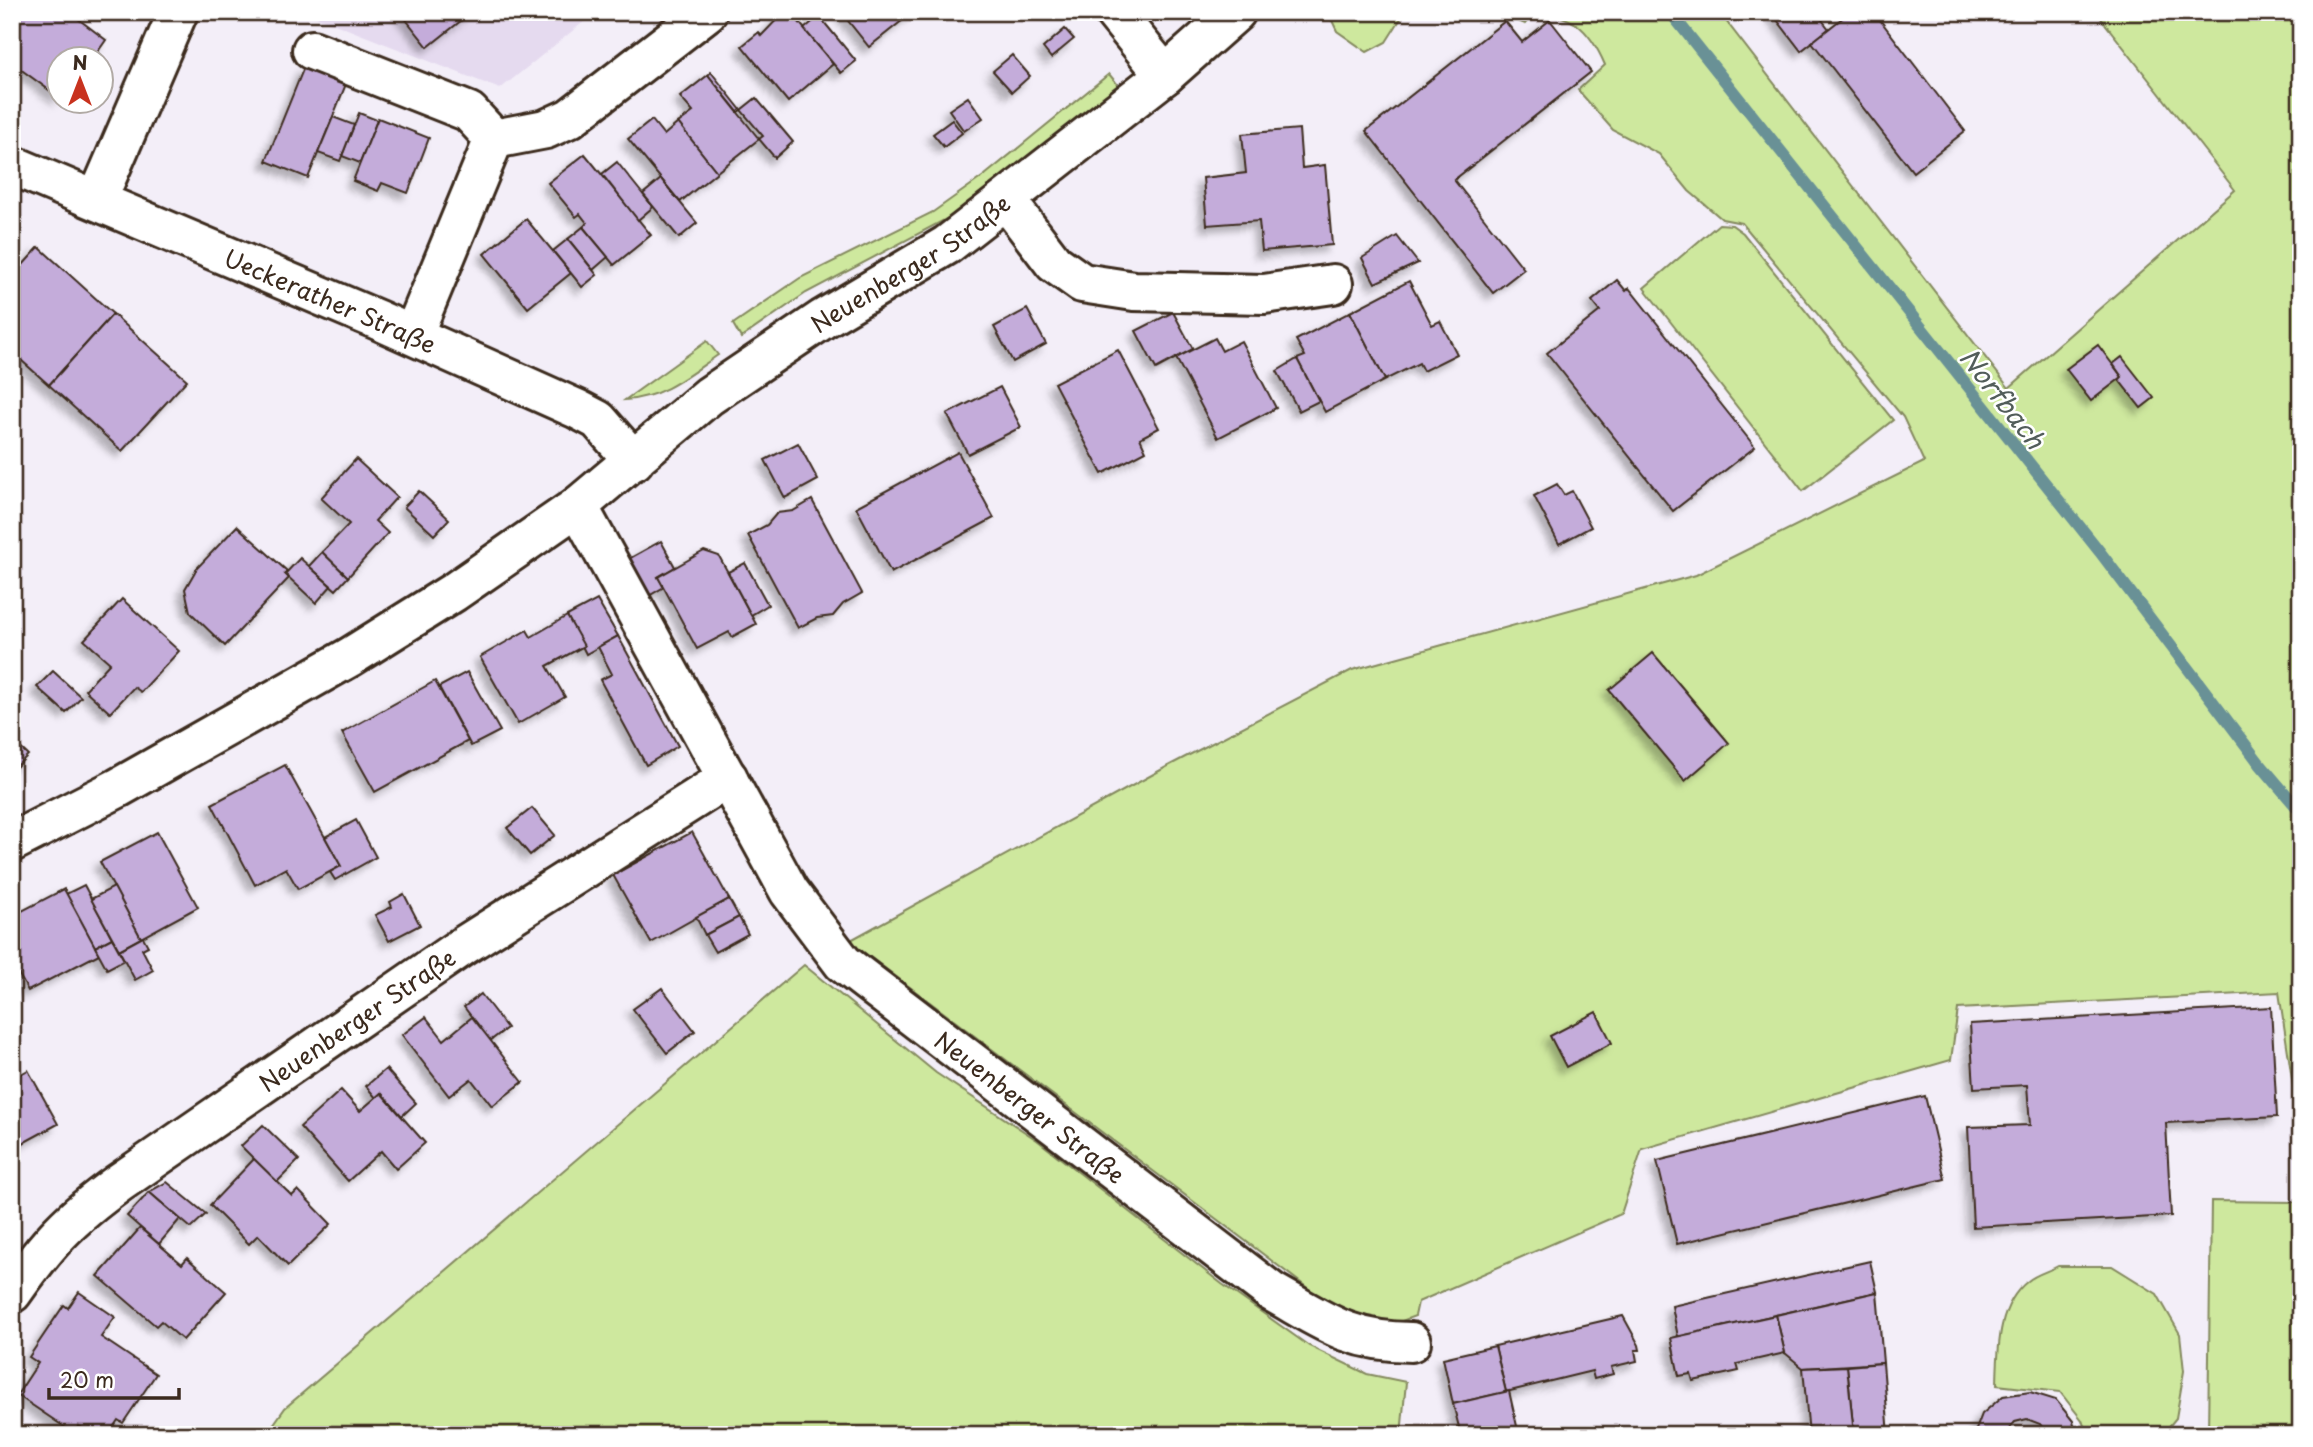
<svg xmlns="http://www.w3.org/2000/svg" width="2313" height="1447" font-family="'Playpen Sans',sans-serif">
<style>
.built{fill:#e5daef}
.green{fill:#cee89e;stroke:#84895e;stroke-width:2}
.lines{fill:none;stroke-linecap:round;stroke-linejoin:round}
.stream{stroke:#699196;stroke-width:12}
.building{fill:#c4acda;stroke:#3b2a1e;stroke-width:2;filter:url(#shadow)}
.minor-casing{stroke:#3b2a1e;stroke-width:44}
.minor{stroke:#fff;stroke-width:38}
.labels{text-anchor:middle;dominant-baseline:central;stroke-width:5;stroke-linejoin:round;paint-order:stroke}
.street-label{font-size:24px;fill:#3b2a1e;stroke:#fff}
.water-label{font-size:26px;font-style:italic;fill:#525d5a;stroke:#fff}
</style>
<defs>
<filter id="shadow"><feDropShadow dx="-6" dy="6" stdDeviation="3.5" flood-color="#0004"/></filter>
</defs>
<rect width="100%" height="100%" fill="#f3eef8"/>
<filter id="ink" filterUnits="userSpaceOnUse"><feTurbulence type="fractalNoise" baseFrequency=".0143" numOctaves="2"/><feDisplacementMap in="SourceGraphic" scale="14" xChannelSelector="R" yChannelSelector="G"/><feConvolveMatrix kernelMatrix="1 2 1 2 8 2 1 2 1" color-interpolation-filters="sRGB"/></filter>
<g filter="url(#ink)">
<polygon class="built" points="304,12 596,12 500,89"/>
<g class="green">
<polygon points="1328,12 1405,12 1386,42 1367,52 1337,31"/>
<path d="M1488,12H1719L2009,388L2235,190L2096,12H2301V1139L2279,992L1958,1009L1951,1060L1642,1149L1621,1214L1418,1302L1415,1316L1386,1327L1342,1314L849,941L1170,765L1352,670L1696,575L1924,462L1903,417L1742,223L1722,219L1689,191L1659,154L1613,130L1578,90L1605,65C1590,30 1569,7 1529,18L1525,24L1509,17H1493Z"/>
<polygon points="1109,74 1119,86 952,216 806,293 741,338 733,324 800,278 933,212 985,175"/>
<polygon points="1719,224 1732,225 1743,233 1893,420 1803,491 1644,288"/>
<path d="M707,341L718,355C686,377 664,397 625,400Z"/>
<polygon points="804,965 936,1073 1037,1140 1222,1284 1309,1346 1367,1374 1406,1382 1401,1435 266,1435 285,1408"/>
<polygon points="2211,1201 2301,1202 2301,1435 2208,1435"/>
<path d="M2058,1266H2112L2157,1294L2180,1334L2184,1371L2176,1418L2162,1435H2087L2082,1420L2060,1392L1997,1385C1998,1350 1997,1305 2028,1281C2036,1274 2049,1271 2058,1266Z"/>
</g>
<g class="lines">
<polyline class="stream" points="1670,12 2100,552 2260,764 2301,812"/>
</g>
<g class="building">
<polygon points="12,12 69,12 106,40 92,60 60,60 60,98 12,63"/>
<polygon points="400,12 472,12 428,47"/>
<polygon points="784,12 791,12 833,64 788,102 742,46 759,32 761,36"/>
<polygon points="841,12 913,12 869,47"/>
<polygon points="1771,12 1816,12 1829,29 1801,51"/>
<polygon points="1850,12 1874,12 1965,131 1913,172 1812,42"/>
<polygon points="819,16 856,61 841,73 804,29"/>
<polygon points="1550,20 1591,72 1454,180 1524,269 1493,293 1366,131 1505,21 1522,42"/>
<polygon points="1065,29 1074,39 1051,58 1043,48"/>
<polygon points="1012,55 1030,76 1012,92 993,71"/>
<polygon points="304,67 346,84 308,178 266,161"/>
<polygon points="711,72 741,110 738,112 708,75"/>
<polygon points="708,75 759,139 717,172 678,123 693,112 680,97"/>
<polygon points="968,97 983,118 964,131 949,110"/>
<polygon points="756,98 793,142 775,158 759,139 763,136 741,110"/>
<polygon points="359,113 377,120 360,163 342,156"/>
<polygon points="333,117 354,125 340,161 318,153"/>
<polygon points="378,118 429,138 408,193 382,183 378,191 353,181"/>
<polygon points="652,120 664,135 678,123 717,172 680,202 628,139"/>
<polygon points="952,120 962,133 944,147 933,134"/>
<polygon points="1299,129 1302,168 1325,165 1332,245 1262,251 1259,221 1207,225 1203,178 1246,173 1242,134"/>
<polygon points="585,154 651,235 614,265 583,227 587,223 580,214 576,217 548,183"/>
<polygon points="617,162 653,207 638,220 602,174"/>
<polygon points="661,179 697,223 679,238 643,194"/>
<polygon points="526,219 571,273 528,308 484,254"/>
<polygon points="583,227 608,257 593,270 568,239"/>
<polygon points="1397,236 1418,263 1375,283 1362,258"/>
<polygon points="568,239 597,275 582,287 553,251"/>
<polygon points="39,247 113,314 49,385 12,352 12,277"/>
<polygon points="1617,280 1626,291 1629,288 1755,447 1673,511 1547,353 1600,311 1592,301"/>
<polygon points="1409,281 1432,325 1440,321 1457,354 1423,371 1419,363 1385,380 1350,312"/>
<polygon points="1027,309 1046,344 1013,362 994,327"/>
<polygon points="1173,312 1193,349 1156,369 1136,331"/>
<polygon points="1350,312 1385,380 1325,412 1297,359 1305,356 1296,340"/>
<polygon points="113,314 187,380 122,451 49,385"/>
<polygon points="1215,338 1222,351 1241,341 1276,408 1218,438 1176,358"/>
<polygon points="2098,345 2122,377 2091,401 2066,369"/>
<polygon points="1118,350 1159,428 1140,438 1146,451 1102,474 1054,383"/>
<polygon points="2122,357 2154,398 2141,408 2119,380 2122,377 2113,364"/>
<polygon points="1297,359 1319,401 1299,411 1277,371"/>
<polygon points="1000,387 1021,427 968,454 947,414"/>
<polygon points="798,443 818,480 785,498 765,460"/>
<polygon points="958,452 994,518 891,573 856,507"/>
<polygon points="356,459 397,497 375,521 388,533 348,577 322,552 349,524 321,498"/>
<polygon points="1557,484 1564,495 1572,491 1591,527 1559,544 1534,496"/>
<polygon points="419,491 449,519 434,535 404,507"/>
<polygon points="812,500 862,593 843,604 833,616 817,618 798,628 748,535 767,525 777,513 793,511"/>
<polygon points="237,526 288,572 285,574 289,578 225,646 190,612 185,589 197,568"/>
<polygon points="661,541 675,567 658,577 664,587 647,597 627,560"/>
<polygon points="704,551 719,556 756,624 732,637 729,632 697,649 658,577"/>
<polygon points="322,552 348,577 336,590 309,566"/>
<polygon points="300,558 331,586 316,603 285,574"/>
<polygon points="745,563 768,605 751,615 728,572"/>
<polygon points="122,599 179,651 141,692 134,687 110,713 85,690 110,663 84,640"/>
<polygon points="597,600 618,636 586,654 567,616"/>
<polygon points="567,616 584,646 547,666 565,697 518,724 480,657 527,630 531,637"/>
<polygon points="618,636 678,746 646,765 600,680 612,674 598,647"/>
<polygon points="1653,653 1729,743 1685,781 1609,690"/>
<polygon points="53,671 81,697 66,713 37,687"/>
<polygon points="467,672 500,731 471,746 439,687"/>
<polygon points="435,681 468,741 375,792 342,733"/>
<polygon points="12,726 21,734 14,742 28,755 12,771"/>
<polygon points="285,765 341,866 298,889 286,868 255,885 212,804"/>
<polygon points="532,808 555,835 530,855 507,828"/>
<polygon points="356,820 376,857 335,880 330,872 341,866 325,837"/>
<polygon points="157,832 198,907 141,938 100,862"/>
<polygon points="692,832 729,899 651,943 613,875"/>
<polygon points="84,885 112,938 95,947 66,894"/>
<polygon points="114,887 141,938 119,950 91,899"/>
<polygon points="64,889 99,954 28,991 12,962 12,916"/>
<polygon points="404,894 420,925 389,941 375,915 392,907 390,902"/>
<polygon points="729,899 739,917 705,935 696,917"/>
<polygon points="739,917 748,934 715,952 705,935"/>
<polygon points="143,937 148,946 142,949 153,970 135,980 119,950"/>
<polygon points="112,938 124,960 107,969 95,947"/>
<polygon points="662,988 695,1031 667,1053 633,1009"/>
<polygon points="481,994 507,1028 490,1041 464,1007"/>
<polygon points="2271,1007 2277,1117 2166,1123 2171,1216 1973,1227 1968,1127 2030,1125 2027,1085 1974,1088 1970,1024"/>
<polygon points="1596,1012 1612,1043 1566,1067 1550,1036"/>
<polygon points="426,1017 444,1040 472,1017 523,1082 492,1106 471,1079 449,1096 402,1035"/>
<polygon points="386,1069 416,1103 402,1116 381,1093 376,1098 366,1086"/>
<polygon points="28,1070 58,1124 12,1149 12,1079"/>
<polygon points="341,1090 360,1111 381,1093 425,1143 396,1169 381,1151 348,1181 300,1127"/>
<polygon points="1925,1096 1945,1179 1677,1244 1657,1161"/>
<polygon points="263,1125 299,1160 277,1182 241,1146"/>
<polygon points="254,1159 292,1196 298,1190 331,1224 288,1266 258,1235 249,1244 210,1205"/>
<polygon points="167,1182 206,1214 191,1228 149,1192"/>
<polygon points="149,1192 180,1219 159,1244 127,1216"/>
<polygon points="140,1228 182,1264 187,1258 226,1292 183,1340 161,1321 156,1326 98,1276"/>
<polygon points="1870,1261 1877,1292 1678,1337 1672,1306"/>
<polygon points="79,1292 115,1317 101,1337 156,1374 123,1423 118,1420 108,1435 100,1435 90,1428 87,1431 79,1426 75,1434 17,1395 38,1363 29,1357 64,1305 68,1308"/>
<polygon points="1877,1292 1883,1363 1803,1368 1785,1353 1776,1315"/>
<polygon points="1776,1315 1785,1353 1737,1364 1739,1371 1693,1381 1691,1374 1679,1376 1671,1338"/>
<polygon points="1623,1316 1639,1345 1640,1350 1635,1350 1637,1361 1611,1367 1613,1374 1594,1379 1592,1371 1506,1392 1495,1346"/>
<polygon points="1495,1346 1506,1392 1453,1404 1443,1358"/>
<polygon points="1883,1363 1889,1435 1854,1435 1847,1366"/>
<polygon points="1847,1366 1854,1435 1809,1435 1803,1368"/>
<polygon points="1509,1391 1519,1435 1461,1435 1453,1404"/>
<polygon points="2030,1392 2056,1400 2073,1421 2076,1435 2048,1435 2040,1424 2027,1419 2015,1422 2004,1435 1974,1435 1982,1414 2003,1396"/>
</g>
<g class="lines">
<defs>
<g id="minor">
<polyline points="1114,12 1165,75"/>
<polyline points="312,50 469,112 494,139"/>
<polyline points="494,139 546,129 570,118 707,12"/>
<path id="s1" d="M12,165L378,320L577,409L598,420L634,461"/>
<polyline points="97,200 178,12"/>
<polyline points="1006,200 1054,263 1082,283 1134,291 1264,294 1333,284"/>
<polyline points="413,335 494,139"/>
<path id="s2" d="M578,506L789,891L843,963L1272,1292C1324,1321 1349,1342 1411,1342"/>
<path id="s3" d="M12,842L118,788L350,657L454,592L578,506L709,396L823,319L947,245L1165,75L1236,12"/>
<path id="s4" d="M12,1293C48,1242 68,1220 119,1183L463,946L728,778"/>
</g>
</defs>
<use href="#minor" class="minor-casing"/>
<use href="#minor" class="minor"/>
</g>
</g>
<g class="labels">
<g class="street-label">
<text stroke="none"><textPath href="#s3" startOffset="1071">Neuenberger Straße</textPath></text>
<text stroke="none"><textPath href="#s1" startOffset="346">Ueckerather Straße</textPath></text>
<text stroke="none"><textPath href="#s4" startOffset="443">Neuenberger Straße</textPath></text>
<text stroke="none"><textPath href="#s2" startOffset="765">Neuenberger Straße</textPath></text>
</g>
<g class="water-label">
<text transform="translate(2003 398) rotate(52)">Norfbach</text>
</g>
</g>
<rect width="2313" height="1447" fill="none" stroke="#fff" stroke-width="42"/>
<rect x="21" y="21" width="2271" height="1405" fill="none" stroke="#3b2a1e" stroke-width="2.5" filter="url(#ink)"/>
<g transform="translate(80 80)"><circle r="33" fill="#ffffff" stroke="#b1aaa5" stroke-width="2"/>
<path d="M0-5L12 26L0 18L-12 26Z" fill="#c8321e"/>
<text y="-10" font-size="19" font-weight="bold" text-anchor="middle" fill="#3b2a1e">N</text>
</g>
<path d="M49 1388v10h130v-10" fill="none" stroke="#3b2a1e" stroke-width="3.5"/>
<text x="60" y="1388" font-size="21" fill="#3b2a1e" stroke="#ffffff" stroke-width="5" paint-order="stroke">20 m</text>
</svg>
